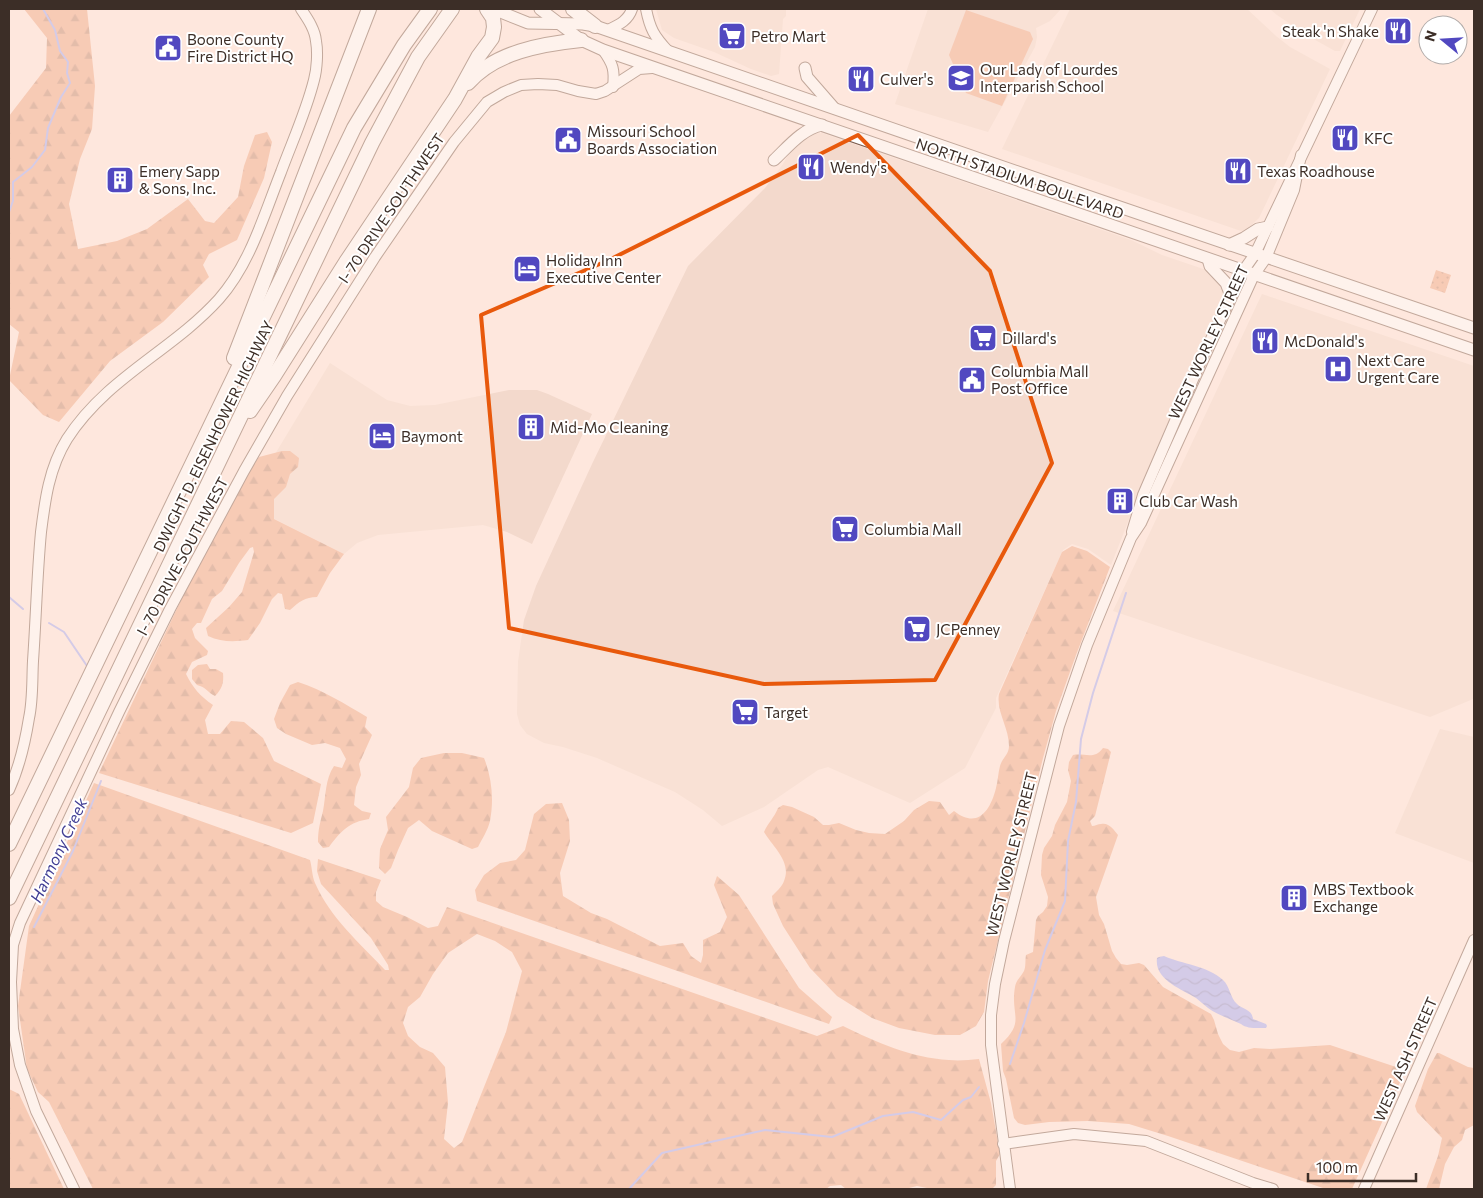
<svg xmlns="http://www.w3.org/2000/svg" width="1483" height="1198" font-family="Commissioner,sans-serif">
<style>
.built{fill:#f3d9cc}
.grass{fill:#f0a886}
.forest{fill:url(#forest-firs);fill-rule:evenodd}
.park{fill:url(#park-dots)}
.water{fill:url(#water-waves)}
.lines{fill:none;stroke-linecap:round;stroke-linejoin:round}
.stream{stroke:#a3a8f3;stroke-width:2}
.secondary-casing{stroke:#7b5c4d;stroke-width:12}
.primary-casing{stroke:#7b5c4d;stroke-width:13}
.highway-casing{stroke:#7b5c4d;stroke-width:16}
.secondary{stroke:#fff;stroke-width:10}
.primary{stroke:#fff;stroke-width:11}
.highway{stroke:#fff;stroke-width:14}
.marked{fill:none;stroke:#e8590c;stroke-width:4;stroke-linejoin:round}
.labels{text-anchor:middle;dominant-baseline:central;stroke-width:4;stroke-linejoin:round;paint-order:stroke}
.poi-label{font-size:15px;fill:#3c2e27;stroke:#fff;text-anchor:start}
.street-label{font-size:15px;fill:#3c2e27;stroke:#fff}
.water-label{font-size:16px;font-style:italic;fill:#413e94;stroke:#fff}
</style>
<defs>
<pattern id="forest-firs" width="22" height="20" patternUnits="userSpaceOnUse" patternTransform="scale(1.25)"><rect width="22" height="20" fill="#f0a886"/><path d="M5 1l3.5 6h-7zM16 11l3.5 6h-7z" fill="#c4896e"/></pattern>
<pattern id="park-dots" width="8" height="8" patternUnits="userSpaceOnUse" patternTransform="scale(1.25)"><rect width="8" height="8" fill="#f0a886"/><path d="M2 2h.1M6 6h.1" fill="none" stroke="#c4896e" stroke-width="1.8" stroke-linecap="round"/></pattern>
<pattern id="water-waves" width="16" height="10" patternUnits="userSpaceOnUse" patternTransform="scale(1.25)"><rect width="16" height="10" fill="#a3a8f3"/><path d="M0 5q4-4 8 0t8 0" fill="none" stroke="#8689c5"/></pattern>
</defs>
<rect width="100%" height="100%" fill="#fee7dd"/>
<g class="built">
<polygon points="656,9 786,9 786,16 783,19 779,74 771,76 751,69 714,52 674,38 662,30"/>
<polygon points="928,9 1061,9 1050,21 1036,28 1037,37 1035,47 988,132 895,104"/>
<polygon points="1070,9 1247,9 1276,36 1290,47 1330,69 1259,218 1244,232 1002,149"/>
<polygon points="1270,9 1360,9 1340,51 1335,51 1310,37 1277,15"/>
<polygon points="822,133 1131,240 1162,255 1209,271 1224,289 1224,298 1150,466 1111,565 1088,549 1072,544 1063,550 996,698 996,708 965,768 910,803 828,767 818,770 764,807 722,826 703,810 675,792 597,758 563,747 544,743 527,734 520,725 517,714 518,662 524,620 536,586 592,464 688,266 765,188 783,164 792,148 813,134"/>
<polygon points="1262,294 1474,366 1474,699 1473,699 1430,717 1113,611"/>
<polygon points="330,363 387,400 410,406 435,405 509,390 537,390 548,394 592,414 532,544 507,532 483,525 378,535 357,543 344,554 245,504"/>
<polygon points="1440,729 1474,737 1474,863 1395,833"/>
</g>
<polygon class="grass" points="966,10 1030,32 1033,39 1002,106 966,93 949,55"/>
<g class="forest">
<polygon points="24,9 87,9 95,86 92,129 80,159 69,204 78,249 117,241 147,229 188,199 205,221 214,223 238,197 244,166 255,135 267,132 272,142 264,178 237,240 209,254 203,265 209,277 163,322 110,361 59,422 43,415 9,380 19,332 9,324 9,116 46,68 47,38"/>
<path d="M282,451H290L299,458L298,467L290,474L286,487L274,499V519L344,554L330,573L317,597C305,597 299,602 290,610L285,609L282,594L278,593L272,599L260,623L248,640C233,642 221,642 208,636L206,628L229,607L242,592L254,552L253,547L250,548L239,563L222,591L212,599L201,623H197L192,629L195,638L208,651L207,655L192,662L186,674C193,688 200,696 213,705L205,720L208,734H220L231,721L244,722L263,738L274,761L321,784L313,823L291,833L99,773L191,579L245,476L259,457Z"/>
<path d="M1072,546L1087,551L1110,567L1076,655L1056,711L1043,758L988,981L984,1012L976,1026L960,1035H935L899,1028L872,1018L837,996L810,968L783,926L773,904L772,896C776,892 782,887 784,881C792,862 773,847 764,832C768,823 774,818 778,808L783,805L792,807L814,817L823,825H829L839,823L856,830L869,833L885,834L904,821L914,810L929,801L940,802L949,815L954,811C977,829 990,812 996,788C998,781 998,773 1000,766C1002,758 1009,755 1009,746C1009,727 996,712 999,694L1062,552Z"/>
<path d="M207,664L210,669H216L223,673C224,683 222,689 215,696C207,692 206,687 197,685L192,679V670L198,665Z"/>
<path d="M298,682C323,690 345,704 367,717L365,727L372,735L359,764L361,775L356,787L354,805L362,811L371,813L369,819C349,822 341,831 329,847L323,848L318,842C318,830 320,823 323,811C326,796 325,779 334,766L342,768L346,759L340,748L325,743L312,745L286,734L277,728L274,719L280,703L290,685Z"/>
<path d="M1103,748L1108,749L1111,752L1095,816L1090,821L1092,826C1095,826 1098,824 1101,824C1109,822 1114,830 1118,835L1096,897L1099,915L1104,924L1112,951L1116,958L1121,964L1127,965L1139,963L1144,965L1163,987L1211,1014L1214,1020L1218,1034L1223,1044L1230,1050L1239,1052L1254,1048L1270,1049L1330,1045L1396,1067L1400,1072L1401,1080L1352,1189H1326L1168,1136L1129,1124L1088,1121L1049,1122L1025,1125L1018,1123L1014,1118L1006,1079L1003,1071L1001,1044C1026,1021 1010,1016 1015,987C1016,980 1021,977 1024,971C1026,967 1025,960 1026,955L1033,952L1036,920L1038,916L1043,912L1047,906L1048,897L1041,875L1042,855L1044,848L1052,836L1055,825L1067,802L1071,781L1068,770L1069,762L1073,755C1086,753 1094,760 1103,748Z"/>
<path d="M444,753H462L484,758C492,778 494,800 490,821C488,830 482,839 478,847L472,849L432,831L419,820L408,828L398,850L391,868L385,874L379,868L380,849L388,830L386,817L409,787L413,768L421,758Z"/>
<path d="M94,783L310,860C312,867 312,876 315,883C331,919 359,942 385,970H389L388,965L371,938L321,884L317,871L318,859L381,880L376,892V901L383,907L407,917L428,928L438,926L447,907L817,1036L843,1026C876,1042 911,1058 949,1060C959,1061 969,1060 979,1059L991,1103L1000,1154L996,1161V1185L992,1189H950L947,1188L932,1189L917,1186L905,1189H846L841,1185L830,1186L826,1189H93L49,1102L38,1092L27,1069L18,1006L29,926ZM477,934L495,941L512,952L522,971L506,1032L462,1142L454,1148L444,1139L448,1103L445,1067L433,1053L420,1047L408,1036L403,1023L408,1007L420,997L433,974L448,953Z"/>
<polygon points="562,803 569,820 570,841 560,873 563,896 591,913 607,919 660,946 683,943 691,956 701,963 703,955 703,940 720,932 727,917 714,885 717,876 739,895 799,988 832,1017 829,1024 477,901 475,890 484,875 500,863 516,860 525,850 534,814 546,804"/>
<polygon points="1437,1053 1439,1053 1468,1067 1474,1068 1474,1125 1465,1130 1462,1140 1454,1147 1445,1164 1439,1189 1426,1189 1438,1156 1442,1138 1417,1112 1415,1106 1428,1069"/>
<polygon points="9,1089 19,1094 64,1189 9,1189"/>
</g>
<polygon class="park" points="1436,270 1451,275 1445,293 1430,288"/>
<path class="water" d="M1164,956C1182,964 1208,966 1223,980C1230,986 1230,998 1237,1004C1243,1010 1252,1009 1253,1019L1266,1024L1267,1026L1266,1028C1257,1028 1247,1029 1241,1024C1230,1019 1218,1015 1208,1008C1204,1005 1200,1001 1196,998C1182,989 1154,980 1157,958L1159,957Z"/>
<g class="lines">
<g class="stream">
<polyline points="9,212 13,201 13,182 32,167 45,150 48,128 61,97 70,83 67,73 68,62 60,51 55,30 43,9"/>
<polyline points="9,597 23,609"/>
<polyline points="49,623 64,632 87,666"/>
<polyline points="34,927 73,851 101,781"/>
<polyline points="1010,1064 1024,1023 1045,950 1065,901 1068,841 1076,802 1081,739 1093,693 1126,593"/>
<polyline points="629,1189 662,1153 706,1143 765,1130 832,1137 883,1116 913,1112 941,1120 963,1100 971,1097 979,1087"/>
</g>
<defs>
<g id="secondary">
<path d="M646,9C650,29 654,36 668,51"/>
<path d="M608,30C618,25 628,21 632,9"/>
<path d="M603,50C613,64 615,70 613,87"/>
<polyline points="1132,532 1143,495 1204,354 1243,271 1255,254 1372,9"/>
<path d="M9,790C19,768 25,743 29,718C33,700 32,679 33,661C36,618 37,575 41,532C45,500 49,468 67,439C107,377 172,351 219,299C250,264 264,215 281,172C292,142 306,112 314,80C317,69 318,52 316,41C315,29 307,18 301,9"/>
<polyline points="1003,1144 1074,1134 1146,1141 1253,1183 1273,1189"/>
<polyline points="74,1189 36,1111 20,1065 13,1029 11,982 13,945 20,923 119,712 170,609 244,471 287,396 375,257 454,142 487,102 504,92 521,85 538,84 557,85 578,91 596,94 605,91 639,69 652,68"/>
<polyline points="1010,1189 991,1045 991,1015 995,984 1004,941 1059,726 1087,645 1131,538 1141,523 1254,275 1266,258 1294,190 1301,155"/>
<polyline points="1364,1189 1474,940"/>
</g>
<g id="primary">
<polyline points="493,9 528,23 583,24 595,26 1102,201 1474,328"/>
<polyline points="540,9 581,40 603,50 1474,350"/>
<polyline points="805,68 807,77 834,108"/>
<path d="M774,160C788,147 802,129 822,125"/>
<polyline points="1229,245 1244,238 1258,229 1268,227"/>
<polyline points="1208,259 1210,266 1226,283 1231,296"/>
</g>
<g id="highway">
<polyline points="573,9 595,26"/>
<path d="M468,83C495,52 542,44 581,40"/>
<polyline points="234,358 369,9"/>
<polyline points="250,411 274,376 346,262 455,99 478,57 492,38 494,27 493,18 487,9"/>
<polyline points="9,844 354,128 404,45 430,9"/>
<polyline points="9,898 372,143 418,57 452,9"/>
</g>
</defs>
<use href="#secondary" class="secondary-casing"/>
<use href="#primary" class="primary-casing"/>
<use href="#highway" class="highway-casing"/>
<use href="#secondary" class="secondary"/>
<use href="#primary" class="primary"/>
<use href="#highway" class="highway"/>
</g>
<path d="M0 0H1483V1198H0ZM858,135L990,271L1052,463L935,680L764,684L509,628L481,315L609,260Z" fill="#fee7dd" fill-opacity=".55" fill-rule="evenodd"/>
<path class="marked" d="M858,135L990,271L1052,463L935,680L764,684L509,628L481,315L609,260Z"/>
<defs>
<symbol id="restaurant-square" viewBox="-11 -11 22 22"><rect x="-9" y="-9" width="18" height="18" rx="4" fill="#5148c0" stroke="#fff"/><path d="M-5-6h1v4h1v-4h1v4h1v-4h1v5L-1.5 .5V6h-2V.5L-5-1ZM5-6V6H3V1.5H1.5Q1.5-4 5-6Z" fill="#fff"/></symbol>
<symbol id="supermarket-square" viewBox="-11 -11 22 22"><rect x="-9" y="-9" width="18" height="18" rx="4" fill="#5148c0" stroke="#fff"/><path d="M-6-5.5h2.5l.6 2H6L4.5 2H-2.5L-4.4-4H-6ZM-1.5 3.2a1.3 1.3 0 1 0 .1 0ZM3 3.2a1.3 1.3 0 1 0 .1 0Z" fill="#fff"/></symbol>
<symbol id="civic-square" viewBox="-11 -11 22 22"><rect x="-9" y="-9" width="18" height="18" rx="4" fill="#5148c0" stroke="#fff"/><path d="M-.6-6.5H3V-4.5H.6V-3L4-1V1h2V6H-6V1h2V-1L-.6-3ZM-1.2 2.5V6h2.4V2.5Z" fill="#fff"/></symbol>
<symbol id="school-square" viewBox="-11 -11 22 22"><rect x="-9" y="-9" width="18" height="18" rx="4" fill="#5148c0" stroke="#fff"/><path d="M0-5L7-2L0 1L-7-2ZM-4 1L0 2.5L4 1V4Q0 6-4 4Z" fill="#fff"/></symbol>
<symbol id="building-square" viewBox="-11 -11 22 22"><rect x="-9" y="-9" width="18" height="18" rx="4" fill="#5148c0" stroke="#fff"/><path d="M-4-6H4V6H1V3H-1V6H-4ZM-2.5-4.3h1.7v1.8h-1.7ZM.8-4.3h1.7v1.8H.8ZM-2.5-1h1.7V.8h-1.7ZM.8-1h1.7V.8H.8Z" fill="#fff"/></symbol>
<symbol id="hotel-square" viewBox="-11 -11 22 22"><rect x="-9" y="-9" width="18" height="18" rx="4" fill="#5148c0" stroke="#fff"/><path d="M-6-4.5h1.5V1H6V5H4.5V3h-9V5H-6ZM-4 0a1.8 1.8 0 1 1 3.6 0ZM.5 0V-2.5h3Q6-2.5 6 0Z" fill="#fff"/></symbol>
<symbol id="hospital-square" viewBox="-11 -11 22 22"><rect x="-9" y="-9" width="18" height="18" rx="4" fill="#5148c0" stroke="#fff"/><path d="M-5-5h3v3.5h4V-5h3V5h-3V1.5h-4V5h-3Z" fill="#fff"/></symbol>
</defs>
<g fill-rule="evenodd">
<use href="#restaurant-square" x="1382" y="15" width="32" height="32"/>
<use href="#supermarket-square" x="716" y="20" width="32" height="32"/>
<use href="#civic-square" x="152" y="32" width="32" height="32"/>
<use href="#school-square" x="945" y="62" width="32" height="32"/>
<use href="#restaurant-square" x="845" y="63" width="32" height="32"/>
<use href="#restaurant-square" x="1329" y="122" width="32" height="32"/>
<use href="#civic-square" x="552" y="124" width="32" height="32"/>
<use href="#restaurant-square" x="795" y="151" width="32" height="32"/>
<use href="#restaurant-square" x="1222" y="155" width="32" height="32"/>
<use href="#building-square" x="104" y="164" width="32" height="32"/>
<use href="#hotel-square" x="511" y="253" width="32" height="32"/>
<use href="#supermarket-square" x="967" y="322" width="32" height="32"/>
<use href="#restaurant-square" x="1249" y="325" width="32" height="32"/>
<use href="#hospital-square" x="1322" y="353" width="32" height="32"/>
<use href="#civic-square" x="956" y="364" width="32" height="32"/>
<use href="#building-square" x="515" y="411" width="32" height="32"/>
<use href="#hotel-square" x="366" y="420" width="32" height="32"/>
<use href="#building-square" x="1104" y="485" width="32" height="32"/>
<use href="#supermarket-square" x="829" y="513" width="32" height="32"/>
<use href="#supermarket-square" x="901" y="613" width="32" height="32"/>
<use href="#supermarket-square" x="729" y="696" width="32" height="32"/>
<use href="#building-square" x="1278" y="882" width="32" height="32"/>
</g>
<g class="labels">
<g class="poi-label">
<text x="1379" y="31" text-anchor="end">Steak 'n Shake</text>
<text x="751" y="36">Petro Mart</text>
<text x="187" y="39">Boone County<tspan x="187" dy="17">Fire District HQ</tspan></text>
<text x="980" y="69">Our Lady of Lourdes<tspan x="980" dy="17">Interparish School</tspan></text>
<text x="880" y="79">Culver's</text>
<text x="587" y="131">Missouri School<tspan x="587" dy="17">Boards Association</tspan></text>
<text x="1364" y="138">KFC</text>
<text x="830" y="167">Wendy's</text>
<text x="139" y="171">Emery Sapp<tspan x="139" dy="17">&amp; Sons, Inc.</tspan></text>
<text x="1257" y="171">Texas Roadhouse</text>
<text x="546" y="260">Holiday Inn<tspan x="546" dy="17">Executive Center</tspan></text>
<text x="1002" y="338">Dillard's</text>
<text x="1284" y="341">McDonald's</text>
<text x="1357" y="360">Next Care<tspan x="1357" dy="17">Urgent Care</tspan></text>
<text x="991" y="371">Columbia Mall<tspan x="991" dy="17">Post Office</tspan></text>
<text x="550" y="427">Mid-Mo Cleaning</text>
<text x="401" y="436">Baymont</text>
<text x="1139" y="501">Club Car Wash</text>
<text x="864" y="529">Columbia Mall</text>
<text x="936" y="629">JCPenney</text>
<text x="764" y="712">Target</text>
<text x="1313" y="889">MBS Textbook<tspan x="1313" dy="17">Exchange</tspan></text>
</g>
<g class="street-label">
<text transform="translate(1020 178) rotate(19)">NORTH STADIUM BOULEVARD</text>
<text transform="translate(391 208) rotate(-56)">I- 70 DRIVE SOUTHWEST</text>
<text transform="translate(1208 342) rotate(-65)">WEST WORLEY STREET</text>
<text transform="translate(213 436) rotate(-64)">DWIGHT D. EISENHOWER HIGHWAY</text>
<text transform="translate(182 556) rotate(-62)">I- 70 DRIVE SOUTHWEST</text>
<text transform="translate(1011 854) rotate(-76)">WEST WORLEY STREET</text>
<text transform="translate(1405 1059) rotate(-66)">WEST ASH STREET</text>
</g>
<g class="water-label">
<text transform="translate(58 850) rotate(-65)">Harmony Creek</text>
</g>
</g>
<rect width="1483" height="1198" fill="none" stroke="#3c2e27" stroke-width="20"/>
<g transform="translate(1443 40) rotate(288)"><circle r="24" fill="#ffffff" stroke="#b1aba9"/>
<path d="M0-4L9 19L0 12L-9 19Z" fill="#5148c0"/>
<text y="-8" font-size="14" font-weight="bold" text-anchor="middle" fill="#3c2e27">N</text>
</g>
<path d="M1308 1173v8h108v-8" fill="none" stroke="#3c2e27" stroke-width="2.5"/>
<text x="1316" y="1173" font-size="15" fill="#3c2e27" stroke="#ffffff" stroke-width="4" paint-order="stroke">100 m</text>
</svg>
